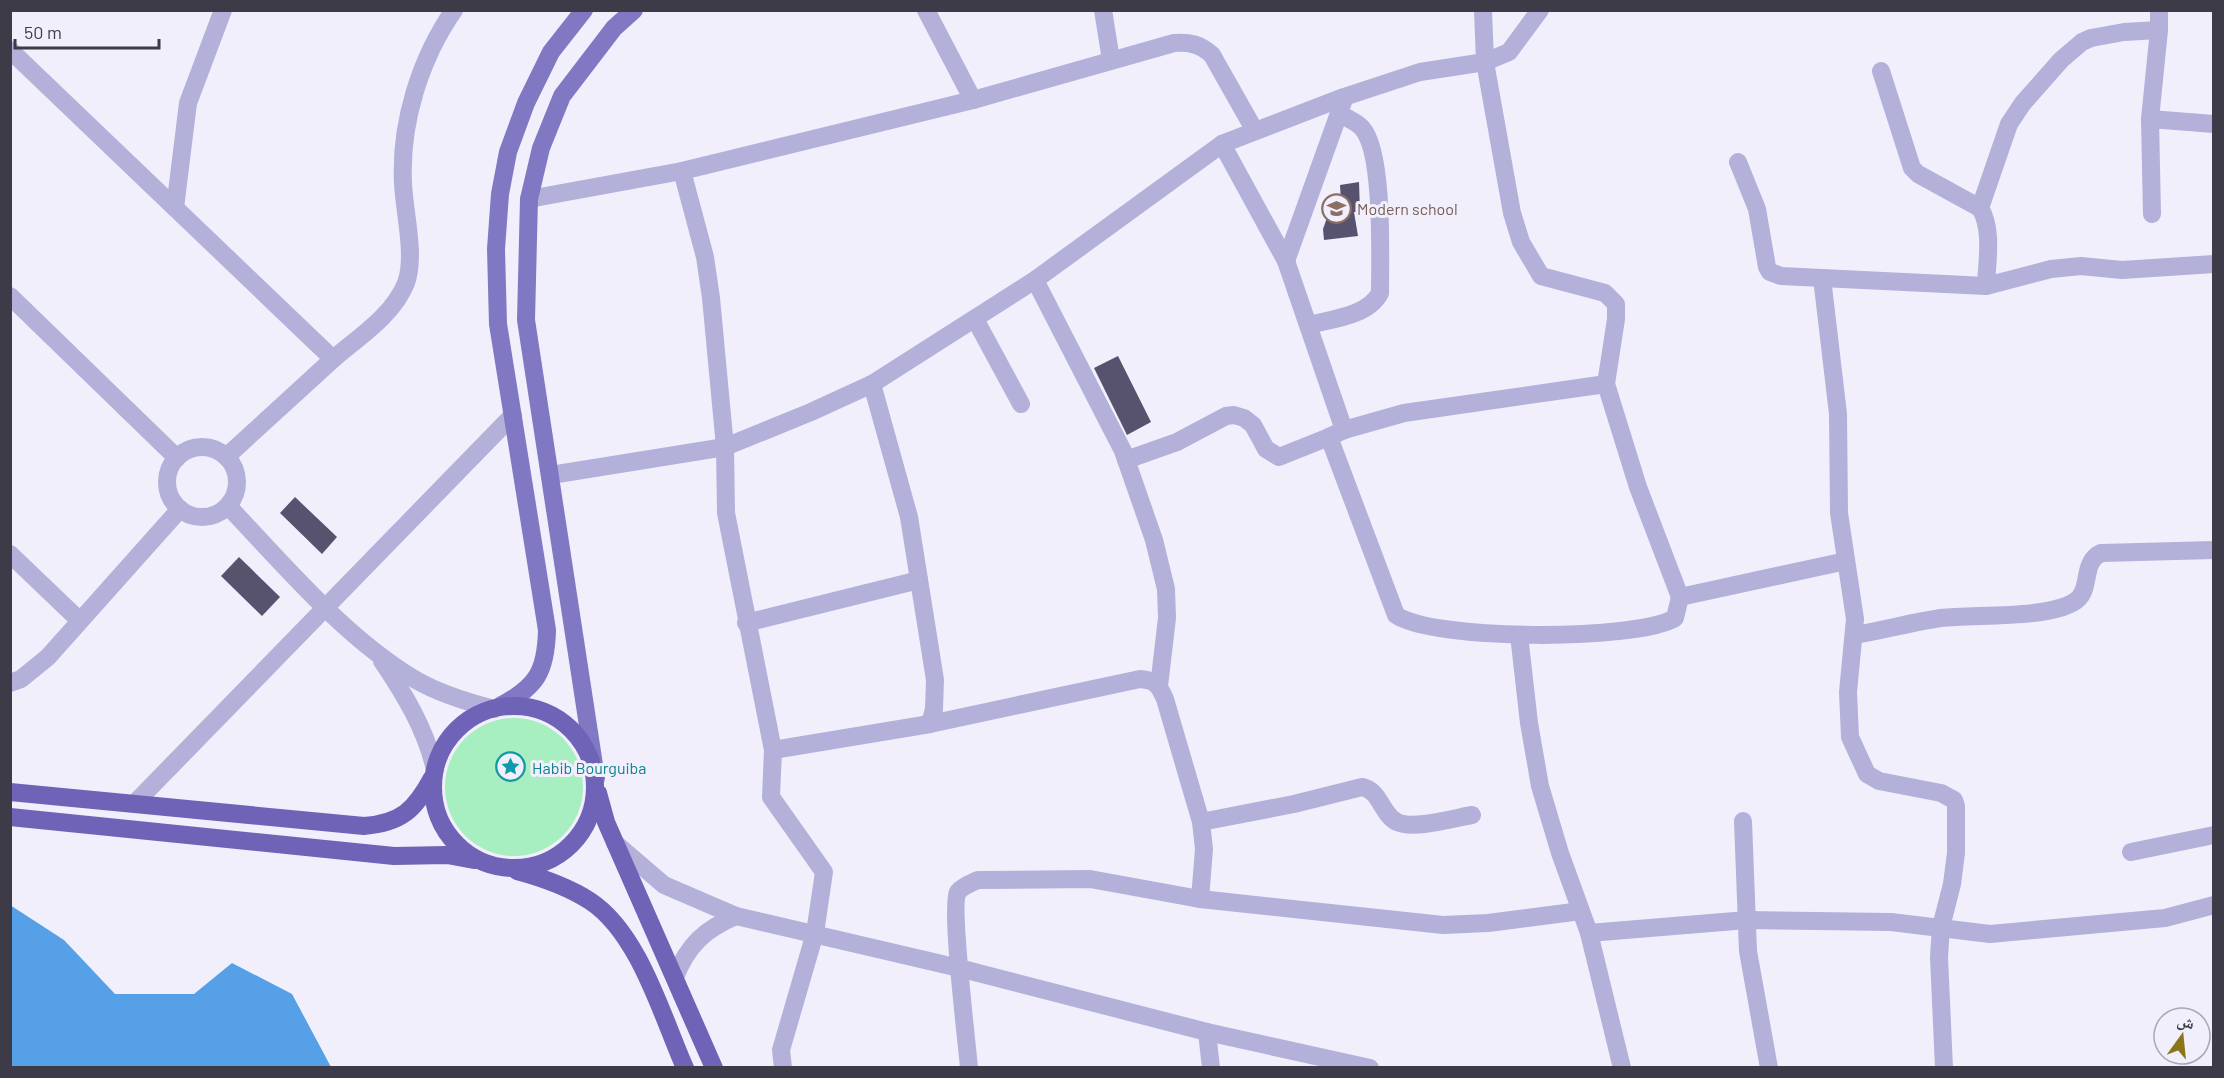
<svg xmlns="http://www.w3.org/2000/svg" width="2224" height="1078" font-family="Barlow,'Noto Naskh Arabic',sans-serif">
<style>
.green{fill:#a7eec0}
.water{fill:#56a0e7}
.building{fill:#57526e}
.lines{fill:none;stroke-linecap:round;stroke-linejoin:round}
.minor{stroke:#b3b0d9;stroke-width:18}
.major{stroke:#8078c2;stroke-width:18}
.highway{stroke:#6f63b8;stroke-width:18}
.labels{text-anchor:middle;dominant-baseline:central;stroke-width:6;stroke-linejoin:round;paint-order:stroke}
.education-label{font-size:16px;fill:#785e54;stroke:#f1effc;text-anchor:start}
.culture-label{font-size:16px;fill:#0d838f;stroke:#f1effc;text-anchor:start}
</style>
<rect width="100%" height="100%" fill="#f1effc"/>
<circle class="green" cx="514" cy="787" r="69"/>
<polygon class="water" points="10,905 64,940 115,994 194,994 232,963 292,994 331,1067 11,1067"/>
<g class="building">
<polygon points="1359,182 1360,212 1354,212 1358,236 1324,240 1323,229 1333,201 1341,201 1340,185"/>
<polygon points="1118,356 1151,422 1127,435 1094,368"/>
<polygon points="295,497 337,537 322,554 280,513"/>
<polygon points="239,557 280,597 262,616 221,576"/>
</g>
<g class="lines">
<g class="minor">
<polyline points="926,10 973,100"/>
<polyline points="1103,10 1111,60"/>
<polyline points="1483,10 1485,62 1512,213 1521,242 1541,276 1605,293 1616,304 1616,319 1606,384 1638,487 1680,597 1846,561"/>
<polyline points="10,50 333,359"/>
<path d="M1881,71L1912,168L1918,174L1980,208C1993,229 1987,261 1986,286"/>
<polyline points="2150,119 2214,124"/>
<path d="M1222,144L1286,261L1344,430L1329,437L1396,615C1433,641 1637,641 1675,618L1680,597"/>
<polyline points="1738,162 1757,209 1767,267 1770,272 1781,276 1986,286 2051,269 2081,266 2122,270 2214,264"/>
<polyline points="682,171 705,257 711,298 725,447 726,513 773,750 771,797 824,872 815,933 781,1050 783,1068"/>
<path d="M529,199L682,171L973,100L1174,43C1190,42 1200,44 1212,55L1255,131"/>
<polyline points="175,208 188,103 223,10"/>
<polyline points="1980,208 2009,124 2023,103 2061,60 2082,42 2091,38 2124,32 2159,30 2159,10"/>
<polyline points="2152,214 2150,119 2159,30"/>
<polyline points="1286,261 1343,102"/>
<polyline points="1822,278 1838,414 1839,513 1855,619 1848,692 1850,737 1867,774 1879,781 1941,793 1954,800 1956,806 1956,853 1952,884 1941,927 1939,957 1944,1068"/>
<polyline points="1035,280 1123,451 1154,540 1166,589 1167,618 1159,686"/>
<polyline points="10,296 177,458"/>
<polyline points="975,319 1021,404"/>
<path d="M1309,325C1332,319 1368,316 1380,293C1380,259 1384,152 1362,128C1357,122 1346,118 1339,113"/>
<polyline points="872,384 909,517 935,680 934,709 930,724"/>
<polyline points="1344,430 1404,413 1606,384"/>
<circle cx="202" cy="482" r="35"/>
<path d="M226,457C261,425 296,393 331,361C357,338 393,316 406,283C416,256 404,211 403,183C400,123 420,59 454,10"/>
<polyline points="1126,460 1177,442 1226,416 1234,415 1244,418 1253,425 1266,449 1279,457 1329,437"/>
<polyline points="551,475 725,447 811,412 872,384 1035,280 1222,144 1344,97 1420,72 1485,62 1509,52 1540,10"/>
<path d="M228,506C284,565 345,638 416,680C440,694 467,702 494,709"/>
<polyline points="10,554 79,620"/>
<polyline points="746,623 919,580"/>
<polyline points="1519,635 1529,723 1540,786 1560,853 1589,933 1622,1068"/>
<path d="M1855,635C1884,630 1913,622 1941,618C1975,614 2046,619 2074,602C2093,591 2080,563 2101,553L2214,550"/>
<path d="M382,661C405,695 426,730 435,770"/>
<polyline points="10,683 21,679 48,657 180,509"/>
<path d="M773,750L930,724L1140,679C1155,680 1159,685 1165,699L1201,822L1204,849L1200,899"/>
<polyline points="135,803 513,415"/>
<polyline points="1743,821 1748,951 1769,1068"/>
<path d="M1201,822L1294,804L1362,787C1380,790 1382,815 1397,822C1413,830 1454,818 1472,815"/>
<polyline points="615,843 664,885 736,916 959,968 1207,1032 1370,1068"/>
<polyline points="2131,852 2214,835"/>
<polyline points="1589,933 1747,920 1891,922 1990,934 2165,918 2214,905"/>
<path d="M675,977C688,945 705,929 736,916"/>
<polyline points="1207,1032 1211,1068"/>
<path d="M969,1068C967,1043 950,905 958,892C963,886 971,883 978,880L1090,879L1200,899L1443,925L1488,923L1581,911"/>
</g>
<g class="major">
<path d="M500,706C537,687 546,671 547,630L498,324L496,249L500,194L508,152L526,103L551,52L584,10"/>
<polyline points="596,778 526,320 529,199 541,148 562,96 614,28 634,10"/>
</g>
<g class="highway">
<circle cx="514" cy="787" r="81"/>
<path d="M10,792L364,826C401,823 415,810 432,778"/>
<polyline points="598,793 606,822 714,1068"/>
<polyline points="10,817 394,856 447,855 474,860"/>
<path d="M517,871C543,878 567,886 590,901C639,933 662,1016 685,1068"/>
</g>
</g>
<defs>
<symbol id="school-ring" viewBox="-11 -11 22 22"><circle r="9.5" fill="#f1effc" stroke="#8d6e63" stroke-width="1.5"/><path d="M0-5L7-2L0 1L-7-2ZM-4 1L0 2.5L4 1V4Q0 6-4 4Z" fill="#8d6e63"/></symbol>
<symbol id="sight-ring" viewBox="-11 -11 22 22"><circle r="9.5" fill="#f1effc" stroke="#0f9aa8" stroke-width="1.5"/><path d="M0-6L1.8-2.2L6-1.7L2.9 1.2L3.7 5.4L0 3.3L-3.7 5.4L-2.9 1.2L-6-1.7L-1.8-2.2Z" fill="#0f9aa8"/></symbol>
</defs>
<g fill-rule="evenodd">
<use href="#school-ring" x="1320" y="192" width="33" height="33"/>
<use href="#sight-ring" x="494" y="750" width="33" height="33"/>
</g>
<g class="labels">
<g class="education-label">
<text x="1357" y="208">Modern school</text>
</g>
<g class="culture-label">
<text x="532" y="767">Habib Bourguiba</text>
</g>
</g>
<rect width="2224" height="1078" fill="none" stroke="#3d3b48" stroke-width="24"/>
<g transform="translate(2182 1036) rotate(15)"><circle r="28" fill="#f1effc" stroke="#a9a7b4" stroke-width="1.5"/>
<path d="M0-4.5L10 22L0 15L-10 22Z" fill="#8c7518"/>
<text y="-9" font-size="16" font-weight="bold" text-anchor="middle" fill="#3d3b48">ش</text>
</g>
<path d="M15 39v9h144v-9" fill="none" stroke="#3d3b48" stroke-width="3"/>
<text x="24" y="39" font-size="18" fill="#3d3b48" stroke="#f1effc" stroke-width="4.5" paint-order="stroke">50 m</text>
</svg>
